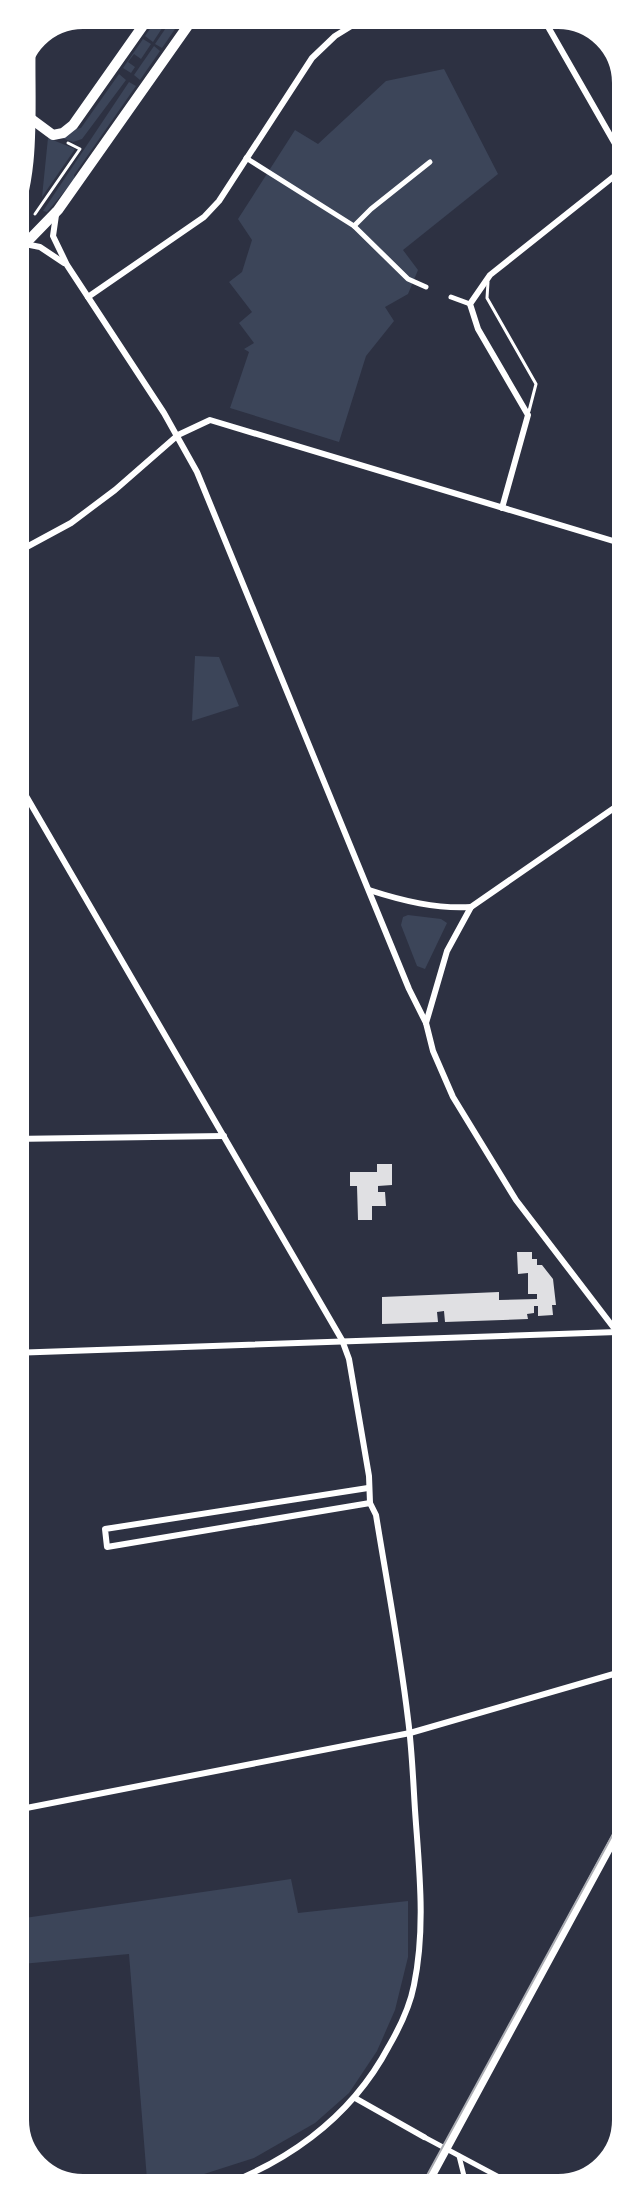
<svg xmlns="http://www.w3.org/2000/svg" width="641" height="2203" font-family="'Fira Sans',sans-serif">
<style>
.green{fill:#3c4559}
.building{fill:#e0e0e3}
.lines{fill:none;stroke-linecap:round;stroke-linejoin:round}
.path{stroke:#fff;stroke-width:3}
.service{stroke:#fff;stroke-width:3}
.pedestrian{stroke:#fff;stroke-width:5}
.minor{stroke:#fff;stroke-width:6}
.tertiary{stroke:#fff;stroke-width:8}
.primary{stroke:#fff;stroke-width:10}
.tram{stroke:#abadb3;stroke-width:2}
.rim{fill:none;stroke:#fff;stroke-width:10}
</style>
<rect width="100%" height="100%" fill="#2d3142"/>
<g class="green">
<polygon points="163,10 174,10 153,42 145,36"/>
<polygon points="178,10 188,10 162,48 155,44"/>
<polygon points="143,39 151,44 141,59 134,54 128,62 135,67 131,73 123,68"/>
<polygon points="154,46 160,51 140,80 134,75"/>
<polygon points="444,69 498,174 403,250 418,270 408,294 385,307 394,321 366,356 339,442 230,408 249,352 244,349 254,343 239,323 252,312 229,282 242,272 252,240 238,219 295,130 318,144 386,81"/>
<polygon points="119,74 126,80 82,139 73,142 62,138 75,129 81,128"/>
<polygon points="129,82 136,86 74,175 75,179 47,212 43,211"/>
<path d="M10,88C33,107 20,178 13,205H10L13,167L10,147Z"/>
<polygon points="48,138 75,149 42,197"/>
<polygon points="195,656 219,657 239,706 192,721"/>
<polygon points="408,915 441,919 447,923 425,969 417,966 401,925 403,917"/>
<polygon points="291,1879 298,1913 408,1901 408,1957 395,2010 377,2051 349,2093 315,2123 254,2158 148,2192 129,1954 11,1965 11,1920"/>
</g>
<g class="building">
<polygon points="377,1164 392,1164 392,1185 378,1186 378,1192 385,1192 386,1206 372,1206 372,1220 358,1220 357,1186 350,1186 350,1172 377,1172"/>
<polygon points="517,1252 532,1252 532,1259 537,1259 537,1265 542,1265 553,1279 556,1305 552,1305 553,1315 538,1316 538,1306 534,1306 534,1313 527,1314 528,1319 445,1322 444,1311 437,1312 438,1322 382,1324 382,1297 499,1292 499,1300 537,1299 537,1294 528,1294 528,1273 518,1274"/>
</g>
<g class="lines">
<polyline class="path" points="35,214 80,149 68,143"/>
<polyline class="service" points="488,282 487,298 536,384 529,411"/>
<g class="pedestrian">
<polyline points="246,158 354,226 408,279 426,287"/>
<polyline points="354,226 371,209 430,162"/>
<polyline points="451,297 470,304"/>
<polyline points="424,2137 527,2192"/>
<polyline points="459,2156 468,2192"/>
</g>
<g class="minor">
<polyline points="539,11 630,170"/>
<polyline points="547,24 569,12"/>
<polyline points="56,215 53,236 67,265 164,413 197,472 409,989 426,1023 433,1051 453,1097 516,1200 617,1332"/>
<polyline points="25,244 40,247 64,263"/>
<polyline points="88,297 204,217 219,201 312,58 335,36 361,20 389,10"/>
<polyline points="502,508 528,415 478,329 470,304 490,275 627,166"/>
<polyline points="10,556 71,523 115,490 178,435 210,420 630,546"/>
<path d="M11,770L342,1340L349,1359L369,1476L370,1503L376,1515C387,1583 400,1651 408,1719C412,1749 413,1779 415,1810C419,1868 426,1927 414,1985C410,2006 400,2027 389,2046C350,2120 282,2167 204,2192"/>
<path d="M369,890C403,901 436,909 471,907"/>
<polyline points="426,1023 447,951 471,907 630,797"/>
<polyline points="11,1139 224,1136"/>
<polyline points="11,1353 617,1332"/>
<polyline points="368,1488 105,1529 107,1547 370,1503"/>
<polyline points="11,1811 410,1733 631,1669"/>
<polyline points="355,2098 424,2137"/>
<polyline points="612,2169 615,2163"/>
</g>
<g class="tertiary">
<polyline points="617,1332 630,1349"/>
<polyline points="617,1332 630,1331"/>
<polyline points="423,2192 631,1808"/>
</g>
<g class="primary">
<polyline points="11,77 29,93"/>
<polyline points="30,118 53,135 63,133 73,125 154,10"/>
<path d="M10,233C39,172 28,98 31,32"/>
<polyline points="10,254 25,244 58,210 199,10"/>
</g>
<polyline class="tram" points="418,2192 631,1801"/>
</g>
<path d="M0 0H641V2203H0ZM83 24H558A59 59 0 0 1 617 83V2120A59 59 0 0 1 558 2179H83A59 59 0 0 1 24 2120V83A59 59 0 0 1 83 24Z" fill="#fff" fill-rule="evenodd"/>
<path class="rim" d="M83 24H558A59 59 0 0 1 617 83V2120A59 59 0 0 1 558 2179H83A59 59 0 0 1 24 2120V83A59 59 0 0 1 83 24Z"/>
</svg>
